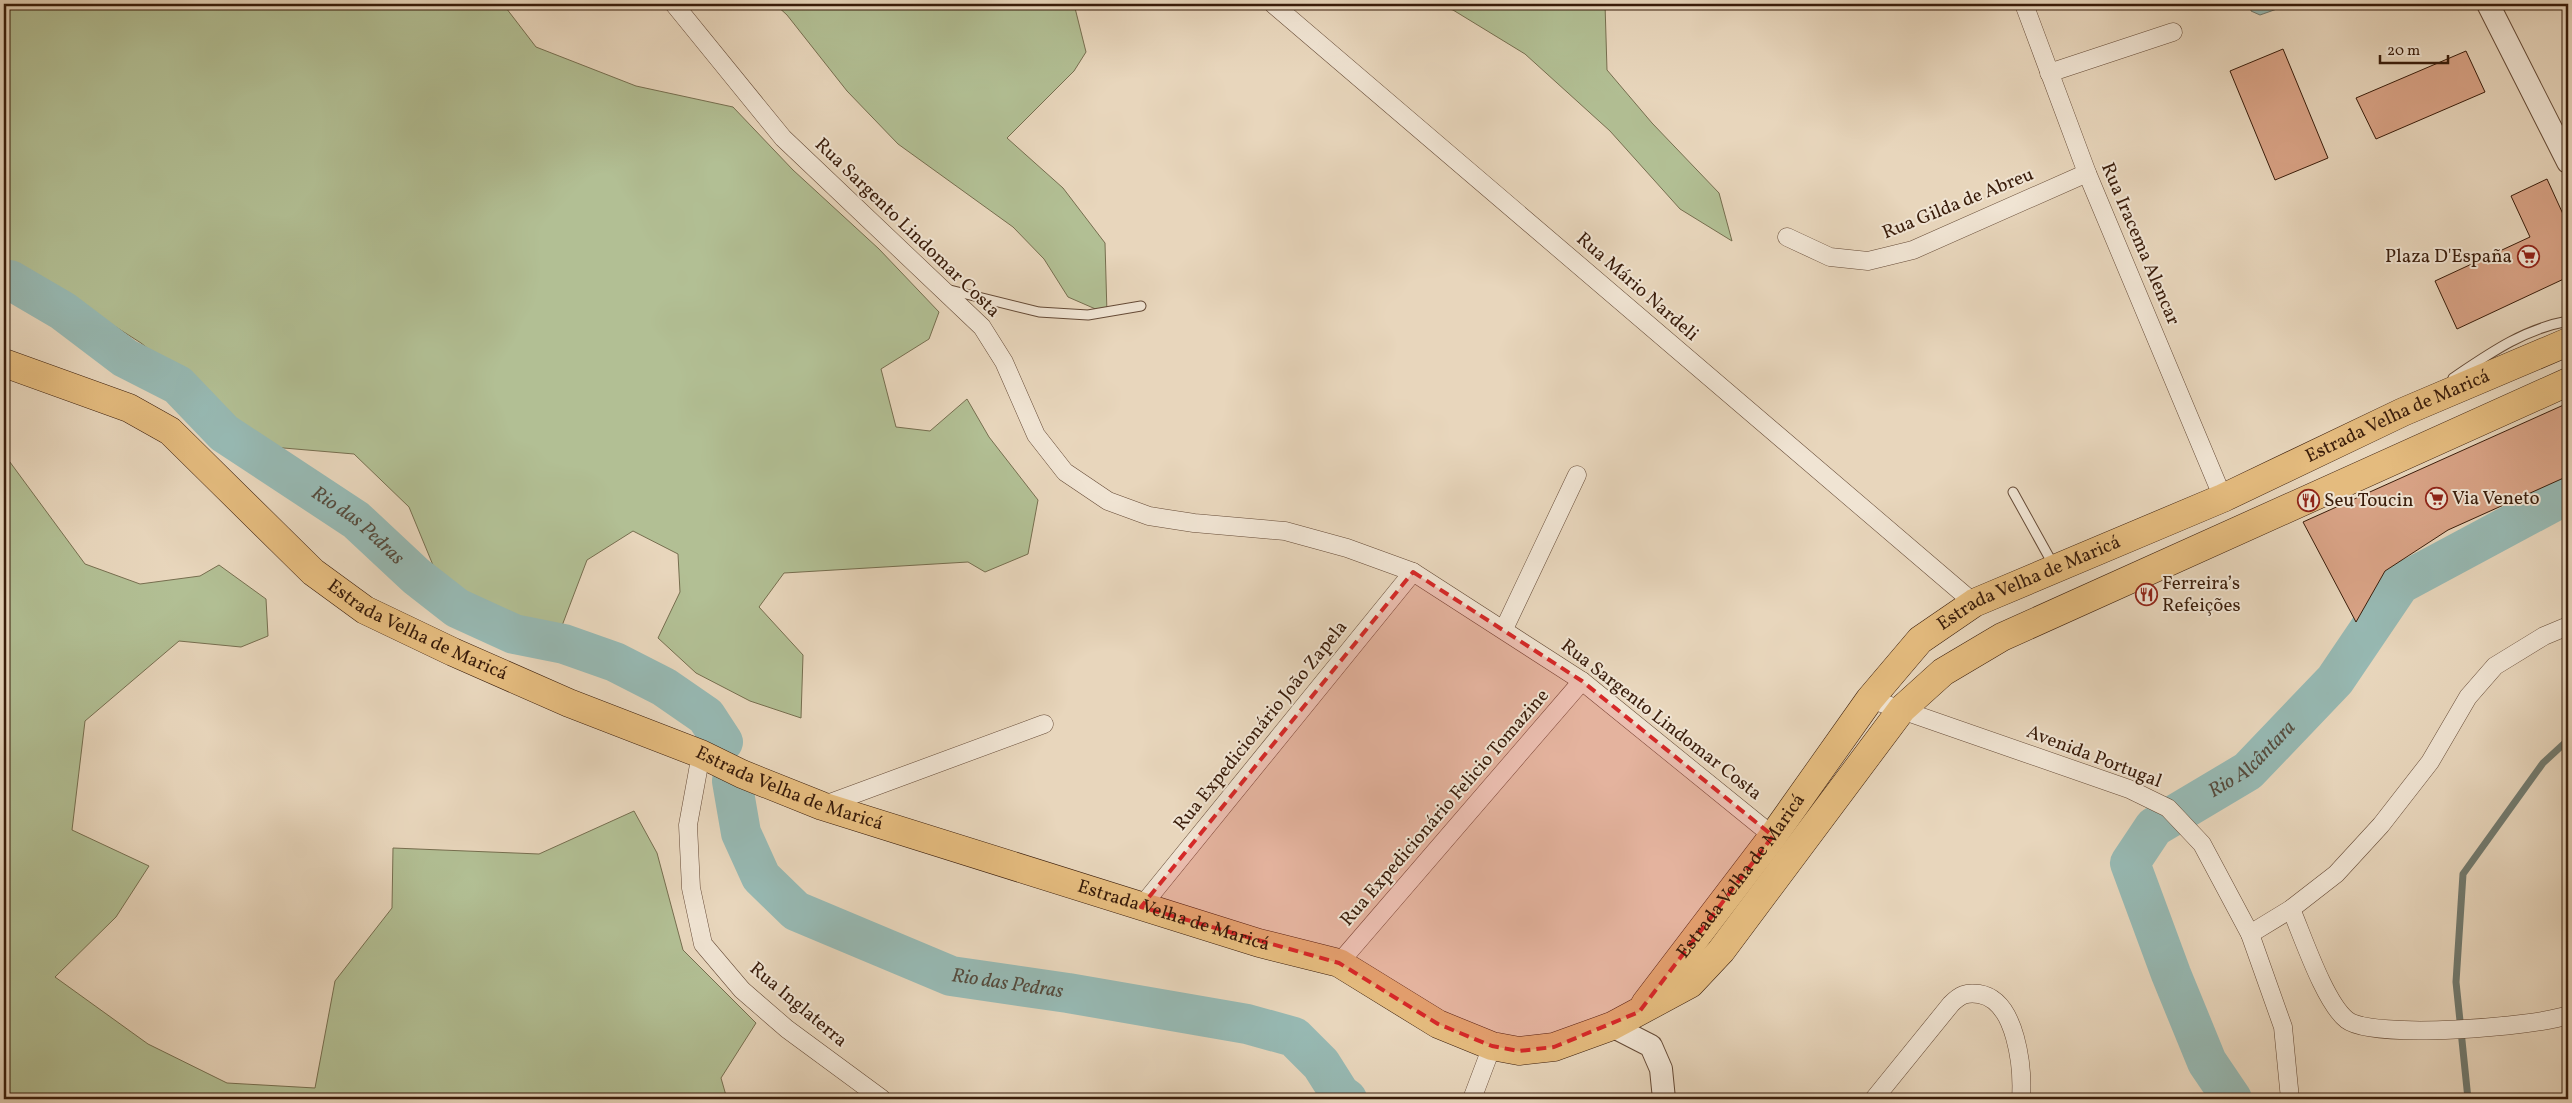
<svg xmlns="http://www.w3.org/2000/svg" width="2572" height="1103" font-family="Vollkorn,serif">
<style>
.green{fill:#b2bf94;stroke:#766e4f}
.water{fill:#97b9b3;stroke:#717a6f}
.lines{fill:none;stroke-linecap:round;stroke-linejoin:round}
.stream{stroke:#717a6f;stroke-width:7}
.river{stroke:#97b9b3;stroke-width:40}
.building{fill:#d9a386;stroke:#391c0a}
.service-casing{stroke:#654a36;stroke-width:11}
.minor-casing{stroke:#654a36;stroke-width:19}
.tertiary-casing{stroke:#654a36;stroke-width:24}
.primary-casing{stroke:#391c0a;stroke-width:29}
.service{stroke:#f0e4d3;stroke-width:9}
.minor{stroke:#f0e4d3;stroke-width:18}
.tertiary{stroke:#f0e4d3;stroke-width:22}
.primary{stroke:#e4bb7e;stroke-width:28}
.marked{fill:#d62828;fill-opacity:0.2;stroke:#d62828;stroke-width:4;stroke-dasharray:10 6;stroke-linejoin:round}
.labels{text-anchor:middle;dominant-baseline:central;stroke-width:4;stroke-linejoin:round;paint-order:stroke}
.street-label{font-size:19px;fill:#391c0a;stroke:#f0e4d3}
.poi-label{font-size:19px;fill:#391c0a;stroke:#f0e4d3;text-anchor:start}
.water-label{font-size:20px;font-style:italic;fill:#554b3d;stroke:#f0e4d3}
</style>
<rect width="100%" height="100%" fill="#e8d6bc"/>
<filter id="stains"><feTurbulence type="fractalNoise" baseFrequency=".004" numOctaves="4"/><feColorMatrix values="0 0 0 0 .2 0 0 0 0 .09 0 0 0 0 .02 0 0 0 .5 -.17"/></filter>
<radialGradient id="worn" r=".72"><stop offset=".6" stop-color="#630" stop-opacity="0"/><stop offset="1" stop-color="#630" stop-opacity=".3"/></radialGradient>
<g class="green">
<polygon points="4,4 503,4 536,47 636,86 733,107 793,170 879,249 939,312 929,339 881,369 896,427 930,431 967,399 989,437 1038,500 1028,554 985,572 968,562 784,573 759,607 803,655 801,718 750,701 696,673 658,638 680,592 678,554 633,531 587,560 560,631 495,612 435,570 409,507 354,454 272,447 141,343 47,283 4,280"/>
<polygon points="775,4 1074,4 1086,52 1074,71 1007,138 1063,188 1105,243 1107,314 1068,297 1044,259 1013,227 898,144 847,91 787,15"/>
<polygon points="1430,4 1605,4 1607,70 1652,123 1719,193 1732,241 1680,209 1610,131 1525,54 1453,10"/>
<polygon points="4,454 85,564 140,584 200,576 219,565 266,599 268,636 241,647 179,641 85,721 72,830 149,866 116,917 55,977 148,1044 227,1083 315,1088 335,981 392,908 393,848 539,854 634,811 657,853 683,950 756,1023 721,1078 727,1099 4,1099"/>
</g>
<polygon class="water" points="2251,4 2291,4 2260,15 2251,11"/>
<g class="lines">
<polyline class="stream" points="2468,1099 2456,982 2463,874 2543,763 2568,740"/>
<g class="river">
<path id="s1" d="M4,280H10L63,311L125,358L178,385L224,433L356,520L416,576L457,608L514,634L564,644L615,662L664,687L706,716L723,742"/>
<path id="s2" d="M732,781L741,833L761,877L796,911L951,976L1068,993L1247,1024L1294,1037L1321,1064L1340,1094L1347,1099"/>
<path id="s3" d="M2232,1099L2207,1062L2171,974L2130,863L2154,827L2248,771L2335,680L2400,584L2568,494"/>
</g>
</g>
<g class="building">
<polygon points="2283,49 2328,158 2275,180 2230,71"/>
<polygon points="2466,51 2485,92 2376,139 2356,98"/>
<polygon points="2547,179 2568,225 2568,277 2457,329 2435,281 2530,237 2511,196"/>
<polygon points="2568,403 2568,476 2448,530 2385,571 2356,622 2303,522"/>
</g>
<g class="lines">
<defs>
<g id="service">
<polyline points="946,289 1039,312 1088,315 1141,306"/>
<path d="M2453,378C2490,353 2524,329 2568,321"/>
<polyline points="2013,492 2054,566"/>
</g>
<g id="minor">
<polyline points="674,4 783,138 982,327 1004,362 1036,435 1065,472 1108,501 1149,516 1194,523 1285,531 1347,548 1413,572 1582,681 1773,836"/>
<polyline points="1273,4 1974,603"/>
<polyline points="2024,4 2087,173 2223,498"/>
<polyline points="2049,73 2173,32"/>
<polyline points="1787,237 1830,257 1868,261 1913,250 2087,173"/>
<polyline points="1504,629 1577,475"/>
<polyline points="1870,699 2129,789 2168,808 2202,844 2250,934 2283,1027 2290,1099"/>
<polyline points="701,754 688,825 691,888 703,944 742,990 787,1029 882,1099"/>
<polyline points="822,806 1044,724"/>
<polyline points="1141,907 1413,572"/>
<path d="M2291,909C2303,937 2325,1003 2347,1020C2373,1040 2536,1027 2568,1015"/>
<polyline points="2250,934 2291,909 2336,874 2381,825 2430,762 2468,697 2495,666 2544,636 2568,626"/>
<polyline points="1339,963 1582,681"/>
<polyline points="1472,1099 1492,1046"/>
<path d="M1874,1099L1951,1004C1960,995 1966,992 1979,994C2017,1000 2023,1069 2021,1099"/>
</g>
<g id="tertiary">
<polyline points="2488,4 2568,162"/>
<polyline points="1612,1026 1651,1046 1661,1069 1664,1099"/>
</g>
<g id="primary">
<path id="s4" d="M4,363L129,408L170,431L313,572L365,610L453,652L569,703L701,754L742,774L822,806L1259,943L1339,963L1438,1024L1492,1046L1519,1051L1554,1047L1612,1026L1690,984L1721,951L1902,709L1943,672L2002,637L2568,382"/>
<path id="s5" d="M1645,1004L1773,836L1870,699L1920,640L1974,603L2223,498L2403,412L2568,342"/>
</g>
</defs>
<use href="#service" class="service-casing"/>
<use href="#minor" class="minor-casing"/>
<use href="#tertiary" class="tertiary-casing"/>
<use href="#primary" class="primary-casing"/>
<use href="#service" class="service"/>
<use href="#minor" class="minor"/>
<use href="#tertiary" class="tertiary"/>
<use href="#primary" class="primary"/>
</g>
<path class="marked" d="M1413,572L1582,681L1773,836L1639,1012L1554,1047L1519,1051L1492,1046L1438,1024L1339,963L1141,907Z"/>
<defs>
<symbol id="supermarket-ring" viewBox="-11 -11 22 22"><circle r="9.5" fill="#f0e4d3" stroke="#8f2418" stroke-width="1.5"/><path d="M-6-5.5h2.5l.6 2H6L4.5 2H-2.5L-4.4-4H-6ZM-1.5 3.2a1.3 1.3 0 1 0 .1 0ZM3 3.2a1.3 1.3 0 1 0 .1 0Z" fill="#8f2418"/></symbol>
<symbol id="restaurant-ring" viewBox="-11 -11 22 22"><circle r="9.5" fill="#f0e4d3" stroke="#8f2418" stroke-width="1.5"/><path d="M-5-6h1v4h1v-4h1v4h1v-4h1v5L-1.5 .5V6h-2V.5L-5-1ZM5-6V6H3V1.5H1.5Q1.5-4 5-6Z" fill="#8f2418"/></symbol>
</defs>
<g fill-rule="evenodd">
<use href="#supermarket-ring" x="2516" y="244" width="25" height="25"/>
<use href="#supermarket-ring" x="2424" y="486" width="25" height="25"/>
<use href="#restaurant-ring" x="2296" y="488" width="25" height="25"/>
<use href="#restaurant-ring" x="2134" y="582" width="25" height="25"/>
</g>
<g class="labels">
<g class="street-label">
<text transform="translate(1958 204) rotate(-22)">Rua Gilda de Abreu</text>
<text transform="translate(907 228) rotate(44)">Rua Sargento Lindomar Costa</text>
<text transform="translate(2140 244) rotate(67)">Rua Iracema Alencar</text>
<text transform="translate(1637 287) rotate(41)">Rua Mário Nardeli</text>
<text stroke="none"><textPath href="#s5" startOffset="985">Estrada Velha de Maricá</textPath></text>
<text stroke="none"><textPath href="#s5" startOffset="580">Estrada Velha de Maricá</textPath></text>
<text stroke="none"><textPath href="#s4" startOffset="501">Estrada Velha de Maricá</textPath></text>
<text transform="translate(1661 720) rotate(38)">Rua Sargento Lindomar Costa</text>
<text transform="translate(1261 726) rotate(-51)">Rua Expedicionário João Zapela</text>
<text transform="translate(2094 757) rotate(21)">Avenida Portugal</text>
<text stroke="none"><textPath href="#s4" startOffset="906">Estrada Velha de Maricá</textPath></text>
<text transform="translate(1445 808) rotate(-49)">Rua Expedicionário Felicio Tomazine</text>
<text stroke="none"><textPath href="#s5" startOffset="160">Estrada Velha de Maricá</textPath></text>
<text stroke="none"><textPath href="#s4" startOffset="1311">Estrada Velha de Maricá</textPath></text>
<text transform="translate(798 1005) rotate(40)">Rua Inglaterra</text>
</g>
<g class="poi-label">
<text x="2512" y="257" text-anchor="end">Plaza D'España</text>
<text x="2452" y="499">Via Veneto</text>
<text x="2324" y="501">Seu Toucin</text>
<text x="2162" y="584">Ferreira’s<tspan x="2162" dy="22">Refeições</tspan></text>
</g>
<g class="water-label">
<text stroke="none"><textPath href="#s1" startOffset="434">Rio das Pedras</textPath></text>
<text stroke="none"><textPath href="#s3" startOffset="421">Rio Alcântara</textPath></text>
<text stroke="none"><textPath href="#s2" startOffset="375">Rio das Pedras</textPath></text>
</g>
</g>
<rect width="2572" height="1103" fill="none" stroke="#e8d6bc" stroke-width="20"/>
<rect x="5" y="5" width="2562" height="1093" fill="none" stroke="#391c0a" stroke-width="2.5"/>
<rect x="10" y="10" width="2552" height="1083" fill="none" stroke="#391c0a"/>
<path d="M2380 55v8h68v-8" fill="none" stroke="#391c0a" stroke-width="2.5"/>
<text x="2387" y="55" font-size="15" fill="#391c0a" stroke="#f0e4d3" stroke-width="4" paint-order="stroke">20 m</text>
<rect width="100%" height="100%" filter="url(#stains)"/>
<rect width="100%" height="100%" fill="url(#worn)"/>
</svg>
